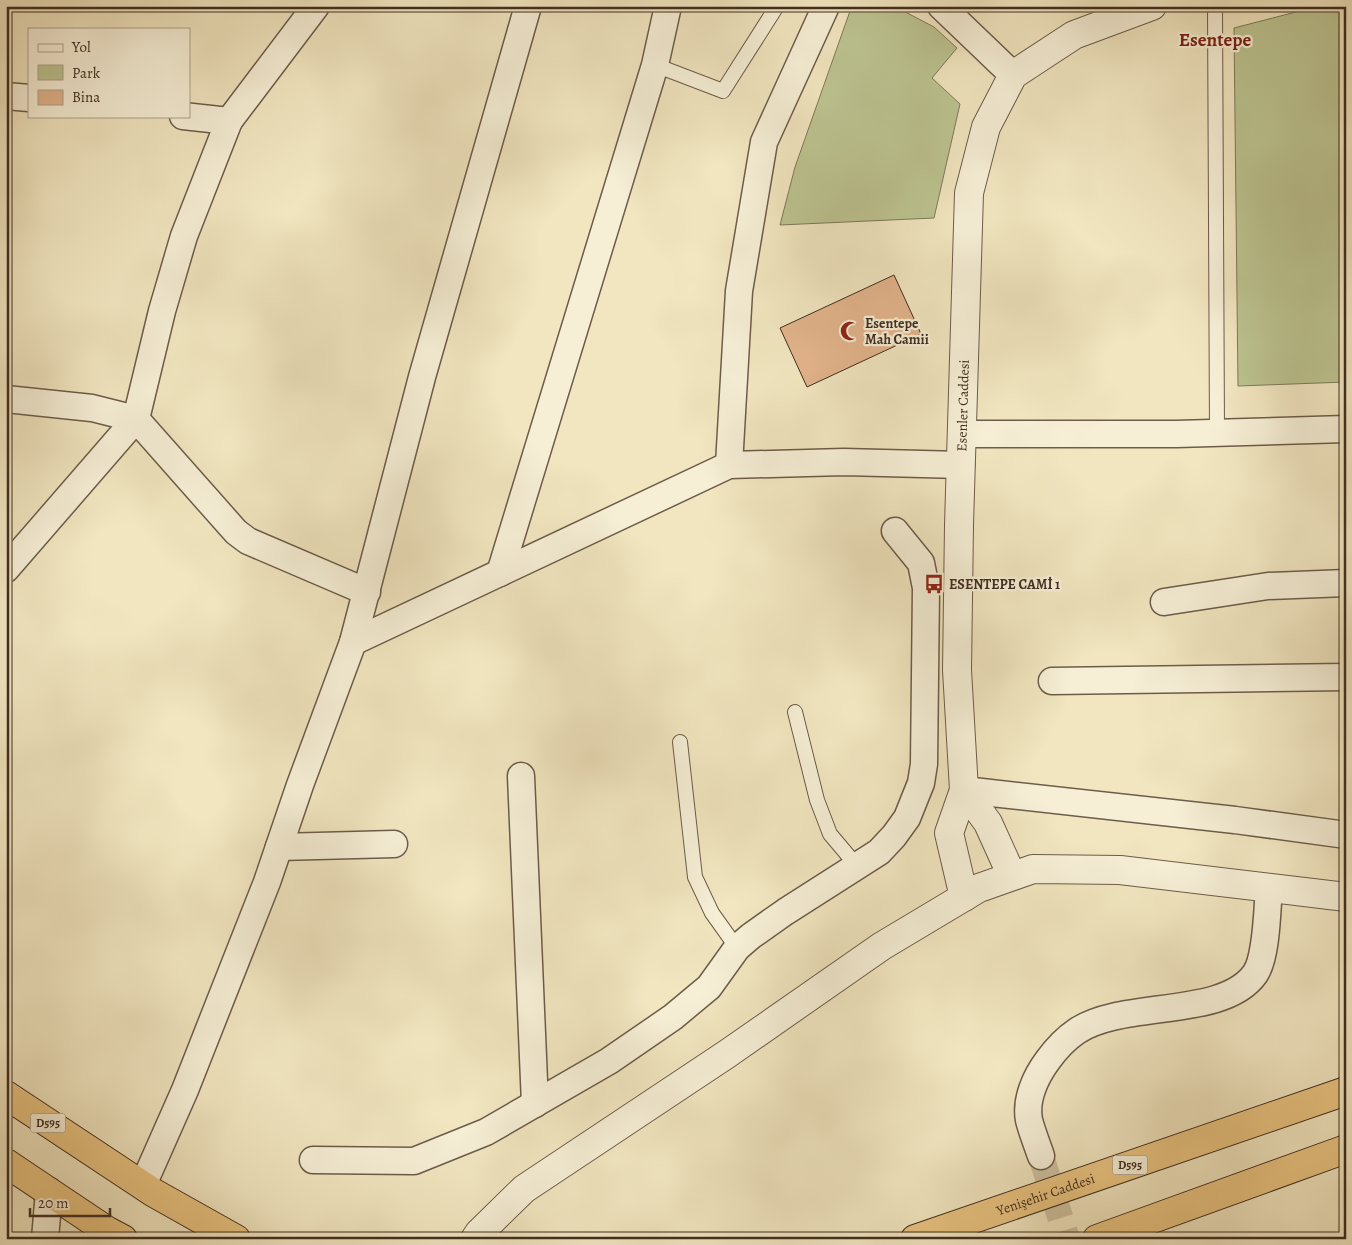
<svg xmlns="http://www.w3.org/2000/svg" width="1352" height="1245" font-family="Alegreya,serif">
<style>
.green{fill:#bcc491;stroke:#7e795a}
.building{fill:#e3b48c;stroke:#402e22}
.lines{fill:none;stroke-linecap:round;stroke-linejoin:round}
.minor-tunnel{stroke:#cec1a0;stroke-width:26;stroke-dasharray:26 13;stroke-linecap:butt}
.service-casing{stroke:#6c5c4a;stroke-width:16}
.minor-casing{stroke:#6c5c4a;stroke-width:29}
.tertiary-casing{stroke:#6c5c4a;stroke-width:30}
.trunk-casing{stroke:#402e22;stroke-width:30}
.service{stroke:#f6efd6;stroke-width:14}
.minor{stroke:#f6efd6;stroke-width:26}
.tertiary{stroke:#f6efd6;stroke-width:28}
.trunk{stroke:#e8c380;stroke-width:28}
.labels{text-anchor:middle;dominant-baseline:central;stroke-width:4.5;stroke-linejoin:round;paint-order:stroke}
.shield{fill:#f6efd6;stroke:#776858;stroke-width:1}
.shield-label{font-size:12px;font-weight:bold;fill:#402e22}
.poi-label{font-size:14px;font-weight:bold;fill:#402e22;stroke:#f6efd6;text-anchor:start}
.street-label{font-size:14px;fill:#402e22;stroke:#f6efd6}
.district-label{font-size:19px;font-weight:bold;fill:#7a1f14;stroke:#f6efd6}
</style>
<rect width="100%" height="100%" fill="#f1e6c0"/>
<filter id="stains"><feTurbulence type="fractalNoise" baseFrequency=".004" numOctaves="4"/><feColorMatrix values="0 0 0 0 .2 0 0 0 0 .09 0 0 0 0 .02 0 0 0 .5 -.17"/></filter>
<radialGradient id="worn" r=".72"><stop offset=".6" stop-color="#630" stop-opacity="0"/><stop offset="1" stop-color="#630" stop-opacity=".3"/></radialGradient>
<g class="green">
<polygon points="878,6 894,6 934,27 957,48 932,78 960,104 934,218 780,225 795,167 850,11"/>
<polygon points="1319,6 1346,6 1346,382 1238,386 1234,28"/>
</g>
<polygon class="building" points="894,275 921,334 807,387 780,328"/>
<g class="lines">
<polyline class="minor-tunnel" points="1041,1156 1067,1239"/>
<defs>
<g id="service">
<polyline points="1215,6 1217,432"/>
<polyline points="655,65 723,91 777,6"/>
<polyline points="795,712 817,800 830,834 857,866"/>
<polyline points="680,742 695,877 712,913 737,948"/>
</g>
<g id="minor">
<polyline points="316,6 229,121 184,236 162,311 136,419 236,532 248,541 367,592"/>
<polyline points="941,6 1013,75"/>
<polyline points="6,96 29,98"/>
<polyline points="183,116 229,121"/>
<polyline points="6,399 92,408 136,419 6,569"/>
<polyline points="962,434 1176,434 1346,429"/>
<polyline points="729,465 739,291 764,142 826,6"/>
<polyline points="500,573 655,65 668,6"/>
<polyline points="1164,602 1268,586 1346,583"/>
<polyline points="353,642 729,465 844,462 961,465"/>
<polyline points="1052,681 1346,677"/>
<polyline points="521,776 535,1104"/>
<polyline points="964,790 1235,820 1346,835"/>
<polyline points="279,847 394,844"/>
<path d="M1041,1156C1037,1144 1032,1132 1029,1120C1025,1099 1036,1076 1048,1060C1056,1049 1065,1039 1077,1031C1123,1000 1223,1019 1255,974C1267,957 1267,909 1269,888"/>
<polyline points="313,1160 414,1161 486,1132 609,1061 673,1017 709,987 737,948 751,936 785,912 879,852 894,836 907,818 921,783 924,764 926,588 921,563 895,531"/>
<polyline points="143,1185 185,1090 267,882 300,785 353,642 422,377 528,6"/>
<polyline points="45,1239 49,1191"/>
</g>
<g id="tertiary">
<polyline points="964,790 988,823 1012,876"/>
<path id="s1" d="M964,897L949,833L964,790L957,670L959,525L969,193L986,127L1013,75L1074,35L1152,6"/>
<polyline points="475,1239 479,1233 524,1189 727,1054 882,946 979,888 1033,869 1120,870 1346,897"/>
</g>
<g id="trunk">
<polyline points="6,1095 154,1193 236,1239"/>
<polyline points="6,1163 106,1230 123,1239"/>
<path id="s2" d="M915,1239L1346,1091"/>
<polyline points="1097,1239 1346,1149"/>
</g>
</defs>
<use href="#service" class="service-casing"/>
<use href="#minor" class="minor-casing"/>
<use href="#tertiary" class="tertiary-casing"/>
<use href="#trunk" class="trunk-casing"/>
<use href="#service" class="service"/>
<use href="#minor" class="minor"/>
<use href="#tertiary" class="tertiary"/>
<use href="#trunk" class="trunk"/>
</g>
<defs>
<symbol id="mosque-bare" viewBox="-9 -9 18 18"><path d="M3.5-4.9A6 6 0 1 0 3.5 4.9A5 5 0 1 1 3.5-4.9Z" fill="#8f2418" stroke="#f6efd6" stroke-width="2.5" paint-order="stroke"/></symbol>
<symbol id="bus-bare" viewBox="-9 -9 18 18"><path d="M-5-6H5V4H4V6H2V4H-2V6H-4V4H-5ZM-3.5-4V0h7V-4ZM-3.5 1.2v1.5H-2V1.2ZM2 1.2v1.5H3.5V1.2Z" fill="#8f2418" stroke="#f6efd6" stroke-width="2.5" paint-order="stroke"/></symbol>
</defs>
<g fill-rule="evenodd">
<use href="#mosque-bare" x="836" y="317" width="28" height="28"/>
<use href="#bus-bare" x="920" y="570" width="28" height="28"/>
</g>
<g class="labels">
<g class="shield">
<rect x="30.5" y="1113.5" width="35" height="19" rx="4"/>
<rect x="1112.5" y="1155.5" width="35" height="19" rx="4"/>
</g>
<g class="shield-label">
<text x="48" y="1123">D595</text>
<text x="1130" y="1165">D595</text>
</g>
<g class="poi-label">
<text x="865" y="323">Esentepe<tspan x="865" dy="16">Mah Camii</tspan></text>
<text x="949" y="584">ESENTEPE CAMİ 1</text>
</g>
<g class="street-label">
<text stroke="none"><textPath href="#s1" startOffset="496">Esenler Caddesi</textPath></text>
<text stroke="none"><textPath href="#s2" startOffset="138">Yenişehir Caddesi</textPath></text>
</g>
<g class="district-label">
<text x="1215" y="40">Esentepe</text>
</g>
</g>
<rect width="1352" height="1245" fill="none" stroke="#f1e6c0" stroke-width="25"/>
<rect x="8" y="8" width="1337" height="1230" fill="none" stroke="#402e22" stroke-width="2.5"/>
<rect x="12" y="12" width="1327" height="1220" fill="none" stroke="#402e22"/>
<rect x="28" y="28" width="162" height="90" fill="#f6efd6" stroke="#ada28e"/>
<rect x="38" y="44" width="25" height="8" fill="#f6efd6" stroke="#ada28e"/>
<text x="72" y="52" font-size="15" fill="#402e22">Yol</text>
<rect x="38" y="65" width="25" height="15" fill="#bcc491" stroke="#ada28e"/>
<text x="72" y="78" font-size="15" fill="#402e22">Park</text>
<rect x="38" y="90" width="25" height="15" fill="#e3b48c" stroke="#ada28e"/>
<text x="72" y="102" font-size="15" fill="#402e22">Bina</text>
<path d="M30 1208v8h80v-8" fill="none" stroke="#402e22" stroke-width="2.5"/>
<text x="38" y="1208" font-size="15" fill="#402e22" stroke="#f6efd6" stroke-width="4" paint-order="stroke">20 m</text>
<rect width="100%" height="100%" filter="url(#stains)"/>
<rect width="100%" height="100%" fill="url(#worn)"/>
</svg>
